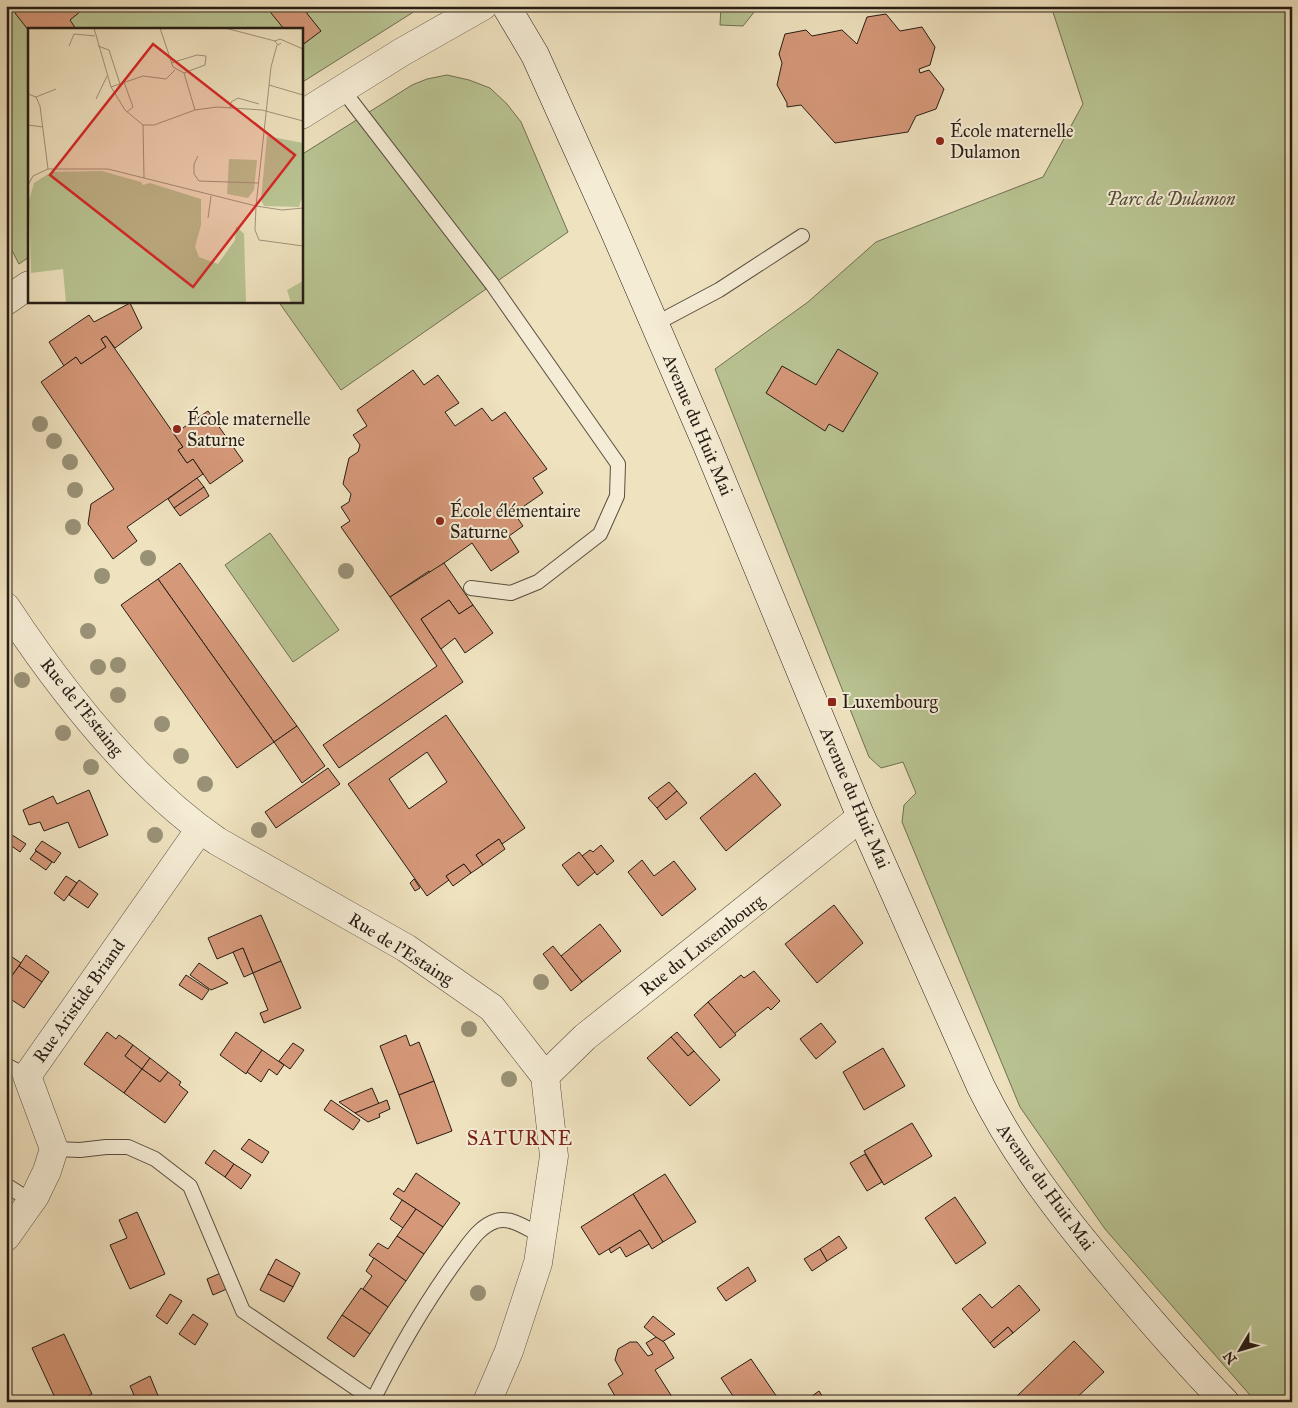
<svg xmlns="http://www.w3.org/2000/svg" width="1298" height="1408" font-family="'IM FELL Great Primer',serif">
<style>
.green{fill:#b9c392;stroke:#707054}
.building{fill:#d59879;stroke:#261d15;fill-rule:evenodd}
.lines{fill:none;stroke-linecap:round;stroke-linejoin:round}
.service-casing{stroke:#584e40;stroke-width:16}
.minor-casing{stroke:#584e40;stroke-width:29}
.secondary-casing{stroke:#261d15;stroke-width:29}
.service{stroke:#f5ecd5;stroke-width:14}
.minor{stroke:#f5ecd5;stroke-width:28}
.secondary{stroke:#f5ecd5;stroke-width:28}
.tree{fill:#999176}
.poi-dot{fill:#8f2418;stroke:#f5ecd5;stroke-width:2}
.labels{text-anchor:middle;dominant-baseline:central;stroke-width:4;stroke-linejoin:round;paint-order:stroke}
.poi-label{font-size:18px;fill:#261d15;stroke:#f5ecd5;text-anchor:start}
.park-label{font-size:18px;font-style:italic;fill:#524f3a;stroke:#f5ecd5}
.street-label{font-size:18px;fill:#261d15;stroke:#f5ecd5}
.quarter-label{font-size:20px;letter-spacing:1px;fill:#7a1f14;stroke:#f5ecd5}
.inset-road{fill:none;stroke:#9f937b;stroke-width:1}
.view{fill:#d62828;fill-opacity:0.15;stroke:#d62828;stroke-width:2.5}
.inset-edge{fill:none;stroke:#261d15;stroke-width:2.5}
</style>
<rect width="100%" height="100%" fill="#efe2bf"/>
<filter id="stains"><feTurbulence type="fractalNoise" baseFrequency=".004" numOctaves="4"/><feColorMatrix values="0 0 0 0 .2 0 0 0 0 .09 0 0 0 0 .02 0 0 0 .5 -.17"/></filter>
<radialGradient id="worn" r=".72"><stop offset=".6" stop-color="#630" stop-opacity="0"/><stop offset="1" stop-color="#630" stop-opacity=".3"/></radialGradient>
<g class="green">
<polygon points="6,6 423,6 301,83 301,29 29,29 29,257 19,264 6,239"/>
<polygon points="721,6 759,6 743,26 720,25"/>
<polygon points="1051,6 1292,6 1292,1402 1256,1402 1105,1229 1020,1107 902,822 904,805 916,793 903,762 881,768 869,757 715,369 808,302 876,242 1043,177 1083,104"/>
<polygon points="447,75 469,80 490,88 507,104 521,122 568,232 341,390 278,301 301,301 301,155 412,85 427,79"/>
<polygon points="270,533 339,630 293,662 225,565"/>
</g>
<g class="building">
<polygon points="23,6 87,6 70,20 76,29 29,29 29,31 15,13"/>
<polygon points="269,6 301,6 321,31 301,46 301,29 284,29 267,8"/>
<polygon points="301,6 316,6 307,13"/>
<polygon points="886,14 900,31 922,27 935,47 930,65 919,69 920,73 929,70 944,89 936,109 916,116 908,132 835,143 801,105 787,107 787,103 777,85 782,63 779,54 785,34 806,30 812,36 842,30 857,44 867,17"/>
<polygon points="130,303 142,328 115,348 106,336 101,339 106,347 81,364 76,357 64,366 49,342 89,315 94,322"/>
<polygon points="106,336 183,447 178,450 187,463 193,459 203,474 127,527 137,541 113,559 88,524 91,504 114,489 41,382 76,357 81,364 106,347 101,339"/>
<polygon points="838,349 878,373 843,432 829,424 825,431 766,393 782,366 816,385"/>
<polygon points="413,370 424,385 438,375 459,403 445,412 455,426 482,408 492,421 505,412 547,469 533,478 543,493 514,513 523,526 509,536 519,552 491,571 472,543 430,573 429,571 390,597 341,527 350,521 341,507 349,502 351,494 343,484 349,458 358,452 360,445 353,435 367,426 357,410"/>
<polygon points="208,411 243,461 210,484 193,459 187,463 178,450 183,447 174,434"/>
<polygon points="197,478 204,487 174,508 168,499"/>
<polygon points="204,487 209,496 180,516 174,508"/>
<polygon points="180,563 297,726 274,742 158,579"/>
<polygon points="444,563 473,605 459,614 449,600 421,619 463,682 339,768 323,745 437,666 390,597"/>
<polygon points="158,579 274,742 237,768 121,605"/>
<polygon points="449,600 459,614 473,605 493,633 465,653 455,638 441,649 421,619"/>
<path d="M446,715L525,828L502,844L499,839L476,855L483,865L471,873L464,864L446,876L449,880L427,896L348,784ZM427,752L447,782L409,809L389,779Z"/>
<polygon points="297,726 325,766 302,783 274,742"/>
<polygon points="328,768 340,784 276,828 265,812"/>
<polygon points="755,773 781,805 726,851 700,818"/>
<polygon points="669,782 677,791 657,808 648,798"/>
<polygon points="89,790 108,835 79,848 68,822 44,831 40,822 29,825 23,810 53,796 57,804"/>
<polygon points="677,791 687,803 666,820 657,808"/>
<polygon points="6,831 26,844 20,852 6,842"/>
<polygon points="499,839 505,849 483,865 476,855"/>
<polygon points="42,841 61,853 54,863 35,850"/>
<polygon points="601,845 614,861 597,875 582,856 590,850 593,852"/>
<polygon points="36,851 52,862 46,870 30,859"/>
<polygon points="579,852 595,872 578,886 562,865"/>
<polygon points="642,860 654,876 674,861 696,889 662,916 628,872"/>
<polygon points="464,864 471,873 453,886 446,876"/>
<polygon points="66,876 77,883 64,901 54,893"/>
<polygon points="414,879 420,888 415,891 410,883"/>
<polygon points="79,880 98,894 88,908 69,895"/>
<polygon points="834,905 863,943 817,983 785,944"/>
<polygon points="261,915 281,961 253,973 243,948 217,959 208,938"/>
<polygon points="600,924 621,951 582,982 561,956"/>
<polygon points="553,946 582,982 571,991 543,954"/>
<polygon points="243,948 253,973 244,977 233,952"/>
<polygon points="6,953 21,963 6,984"/>
<polygon points="26,955 49,972 42,982 19,966"/>
<polygon points="281,961 301,1008 264,1023 260,1013 268,1010 253,973"/>
<polygon points="199,963 228,983 211,990 190,975"/>
<polygon points="19,966 42,982 24,1008 6,996 6,984"/>
<polygon points="754,971 780,1001 771,1010 768,1007 734,1034 708,1002 741,975 744,978"/>
<polygon points="186,975 209,990 202,1000 179,985"/>
<polygon points="708,1002 736,1035 720,1048 694,1015"/>
<polygon points="821,1023 836,1042 816,1059 800,1039"/>
<polygon points="107,1032 116,1039 119,1035 133,1045 125,1056 142,1069 124,1093 84,1064"/>
<polygon points="236,1032 262,1050 246,1074 220,1055"/>
<polygon points="677,1032 694,1051 688,1056 671,1037"/>
<polygon points="406,1035 410,1046 419,1042 434,1081 399,1095 380,1046"/>
<polygon points="671,1037 688,1056 694,1051 720,1080 690,1106 647,1058"/>
<polygon points="293,1043 304,1050 290,1069 279,1061"/>
<polygon points="133,1045 150,1058 142,1069 125,1056"/>
<polygon points="883,1048 905,1086 864,1110 843,1072"/>
<polygon points="262,1050 284,1065 277,1075 269,1069 261,1082 247,1072"/>
<polygon points="150,1058 168,1072 160,1082 142,1069"/>
<polygon points="142,1069 160,1082 168,1072 181,1082 179,1085 188,1092 165,1123 124,1093"/>
<polygon points="434,1081 452,1131 417,1144 399,1095"/>
<polygon points="372,1088 379,1104 355,1113 339,1102"/>
<polygon points="331,1100 360,1120 353,1130 324,1110"/>
<polygon points="387,1100 390,1109 379,1114 380,1117 368,1122 355,1113"/>
<polygon points="912,1123 932,1156 884,1185 864,1151"/>
<polygon points="249,1139 269,1152 262,1163 241,1149"/>
<polygon points="214,1150 234,1164 225,1177 205,1163"/>
<polygon points="865,1154 882,1182 867,1191 850,1163"/>
<polygon points="234,1164 251,1175 241,1189 225,1177"/>
<polygon points="416,1173 460,1203 443,1227 393,1194 398,1188 404,1192"/>
<polygon points="665,1174 696,1222 663,1242 633,1194"/>
<polygon points="633,1194 663,1242 652,1249 640,1230 599,1255 581,1227"/>
<polygon points="955,1197 986,1243 956,1264 925,1218"/>
<polygon points="402,1200 416,1209 403,1228 390,1219"/>
<polygon points="416,1209 443,1227 424,1254 397,1236"/>
<polygon points="137,1212 165,1274 130,1289 110,1245 127,1238 119,1220"/>
<polygon points="640,1230 649,1244 626,1257 620,1247 611,1253 609,1249"/>
<polygon points="397,1236 424,1254 406,1281 369,1255 378,1243 388,1249"/>
<polygon points="839,1236 847,1248 827,1261 820,1249"/>
<polygon points="820,1249 827,1261 812,1271 804,1259"/>
<polygon points="374,1258 406,1281 388,1307 363,1289 372,1276 366,1271"/>
<polygon points="276,1259 300,1273 293,1287 268,1274"/>
<polygon points="748,1267 756,1281 726,1301 717,1288"/>
<polygon points="223,1272 229,1288 213,1295 207,1279"/>
<polygon points="268,1274 293,1287 284,1302 260,1290"/>
<polygon points="1019,1285 1040,1310 1013,1333 1008,1327 990,1343 962,1309 980,1294 992,1308"/>
<polygon points="361,1288 388,1307 370,1334 342,1315"/>
<polygon points="170,1294 182,1301 167,1324 156,1316"/>
<polygon points="193,1314 208,1324 195,1345 179,1334"/>
<polygon points="342,1315 370,1334 354,1357 327,1338"/>
<polygon points="653,1316 675,1334 662,1342 644,1327"/>
<polygon points="1008,1327 1013,1333 994,1348 990,1343"/>
<polygon points="64,1334 92,1394 76,1402 57,1402 32,1348"/>
<polygon points="656,1337 664,1342 674,1358 655,1370 674,1400 672,1402 616,1402 613,1397 615,1396 608,1384 623,1374 615,1360 618,1349 630,1342 637,1342 648,1356 653,1354 646,1343"/>
<polygon points="1074,1341 1104,1372 1072,1402 1014,1402 1013,1400"/>
<polygon points="751,1359 777,1397 769,1402 737,1402 721,1378"/>
<polygon points="150,1376 159,1398 157,1402 137,1402 130,1386"/>
<polygon points="819,1391 826,1402 810,1402 808,1399"/>
</g>
<g class="lines">
<defs>
<g id="service">
<polyline points="342,89 492,284 618,464 617,496 600,534 538,582 511,593 471,588"/>
<polyline points="655,324 719,290 802,236"/>
<polyline points="6,1065 27,1076"/>
<polyline points="54,1149 80,1150 106,1147 128,1147 155,1159 190,1186 243,1311 376,1402"/>
<polyline points="6,1185 31,1201"/>
<path d="M373,1400C398,1350 425,1303 458,1258C468,1245 479,1226 496,1221C511,1216 529,1230 542,1236"/>
</g>
<g id="minor">
<polyline points="301,115 402,52 483,6"/>
<polyline points="6,301 29,285"/>
<path d="M6,607C62,692 133,783 217,841L406,948L492,1008L545,1076L554,1156L538,1263L509,1351L487,1402"/>
<polyline points="545,1076 585,1037 861,817"/>
<polyline points="6,1237 35,1196 47,1171 54,1149 27,1076 200,829"/>
</g>
<path id="secondary" d="M506,6L535,55L614,230L707,445L861,817L981,1087C1015,1156 1061,1215 1111,1274C1148,1318 1185,1361 1225,1402"/>
</defs>
<use href="#service" class="service-casing"/>
<use href="#minor" class="minor-casing"/>
<use href="#secondary" class="secondary-casing"/>
<use href="#service" class="service"/>
<use href="#minor" class="minor"/>
<use href="#secondary" class="secondary"/>
</g>
<g class="tree">
<circle cx="40" cy="424" r="8"/>
<circle cx="54" cy="441" r="8"/>
<circle cx="70" cy="462" r="8"/>
<circle cx="75" cy="490" r="8"/>
<circle cx="73" cy="527" r="8"/>
<circle cx="148" cy="558" r="8"/>
<circle cx="346" cy="571" r="8"/>
<circle cx="102" cy="576" r="8"/>
<circle cx="88" cy="631" r="8"/>
<circle cx="118" cy="665" r="8"/>
<circle cx="98" cy="667" r="8"/>
<circle cx="22" cy="680" r="8"/>
<circle cx="118" cy="695" r="8"/>
<circle cx="162" cy="724" r="8"/>
<circle cx="63" cy="733" r="8"/>
<circle cx="181" cy="756" r="8"/>
<circle cx="91" cy="767" r="8"/>
<circle cx="205" cy="784" r="8"/>
<circle cx="259" cy="830" r="8"/>
<circle cx="155" cy="835" r="8"/>
<circle cx="541" cy="982" r="8"/>
<circle cx="469" cy="1029" r="8"/>
<circle cx="509" cy="1079" r="8"/>
<circle cx="478" cy="1293" r="8"/>
</g>
<g class="poi-dot">
<circle cx="940" cy="141" r="5"/>
<circle cx="177" cy="429" r="5"/>
<circle cx="440" cy="521" r="5"/>
<rect x="827" y="697" width="10" height="10" rx="2.5"/>
</g>
<g class="labels">
<g class="poi-label">
<text x="950" y="131">École maternelle<tspan x="950" dy="21">Dulamon</tspan></text>
<text x="187" y="419">École maternelle<tspan x="187" dy="21">Saturne</tspan></text>
<text x="450" y="511">École élémentaire<tspan x="450" dy="21">Saturne</tspan></text>
<text x="842" y="702">Luxembourg</text>
</g>
<g class="park-label">
<text x="1171" y="199">Parc de Dulamon</text>
</g>
<g class="street-label">
<text transform="translate(698 425) rotate(67)">Avenue du Huit Mai</text>
<text transform="translate(82 707) rotate(51)">Rue de l'Estaing</text>
<text transform="translate(855 798) rotate(67)">Avenue du Huit Mai</text>
<text transform="translate(702 945) rotate(-38)">Rue du Luxembourg</text>
<text transform="translate(401 949) rotate(32)">Rue de l'Estaing</text>
<text transform="translate(79 1001) rotate(-55)">Rue Aristide Briand</text>
<text transform="translate(1046 1187) rotate(54)">Avenue du Huit Mai</text>
</g>
<g class="quarter-label">
<text x="520" y="1138">SATURNE</text>
</g>
</g>
<g transform="translate(28 28)">
<rect width="275" height="275" fill="#efe2bf"/>
<path d="M239,108L275,115V167L271,179L236,178L233,172ZM201,131L229,132L226,162L220,170L199,166ZM74,143L113,154L115,157L122,155L173,171V197L167,219L171,229L190,236L207,212L208,198L216,206L218,275H38L35,241L3,245L1,172L6,155L23,144ZM275,253V275H263L259,262Z" fill="#b9c392"/>
<path class="inset-road" d="M66,0L83,59L97,82L115,97H126L167,82L189,79L234,82L275,93M132,0L145,39L156,45M197,0L247,13M253,15L250,17L247,13L252,11L275,21M249,17L243,39L228,178L254,182L275,180M41,18L46,6L67,8M70,18L81,22L92,56M143,35L169,27L178,28L177,37L156,45M156,45L167,82M96,54L105,79L99,84M241,57L275,67M83,59L115,48L138,51L147,42M0,66L8,69L12,78L20,141M8,69L28,61M68,71L79,48M202,80L203,74L210,70L231,76M0,97L15,99M115,97L116,150M170,128L166,136V146L171,153L231,155M0,157L5,148L20,141H80L228,178L227,202L231,212L275,218M180,190L183,168"/>
<path class="view" d="M125,16L267,127L165,259L22,147Z"/>
<rect width="275" height="275" class="inset-edge"/>
</g>
<rect width="1298" height="1408" fill="none" stroke="#efe2bf" stroke-width="25"/>
<rect x="8" y="8" width="1283" height="1393" fill="none" stroke="#261d15" stroke-width="2.5"/>
<rect x="12" y="12" width="1273" height="1383" fill="none" stroke="#261d15"/>
<g transform="translate(1240 1350) rotate(232)" stroke="#f5ecd5" stroke-width="4" paint-order="stroke">
<path d="M0-4L9 19L0 12L-9 19Z" fill="#261d15"/>
<text y="-8" font-size="14" font-weight="bold" text-anchor="middle" fill="#261d15">N</text>
</g>
<rect width="100%" height="100%" filter="url(#stains)"/>
<rect width="100%" height="100%" fill="url(#worn)"/>
</svg>
